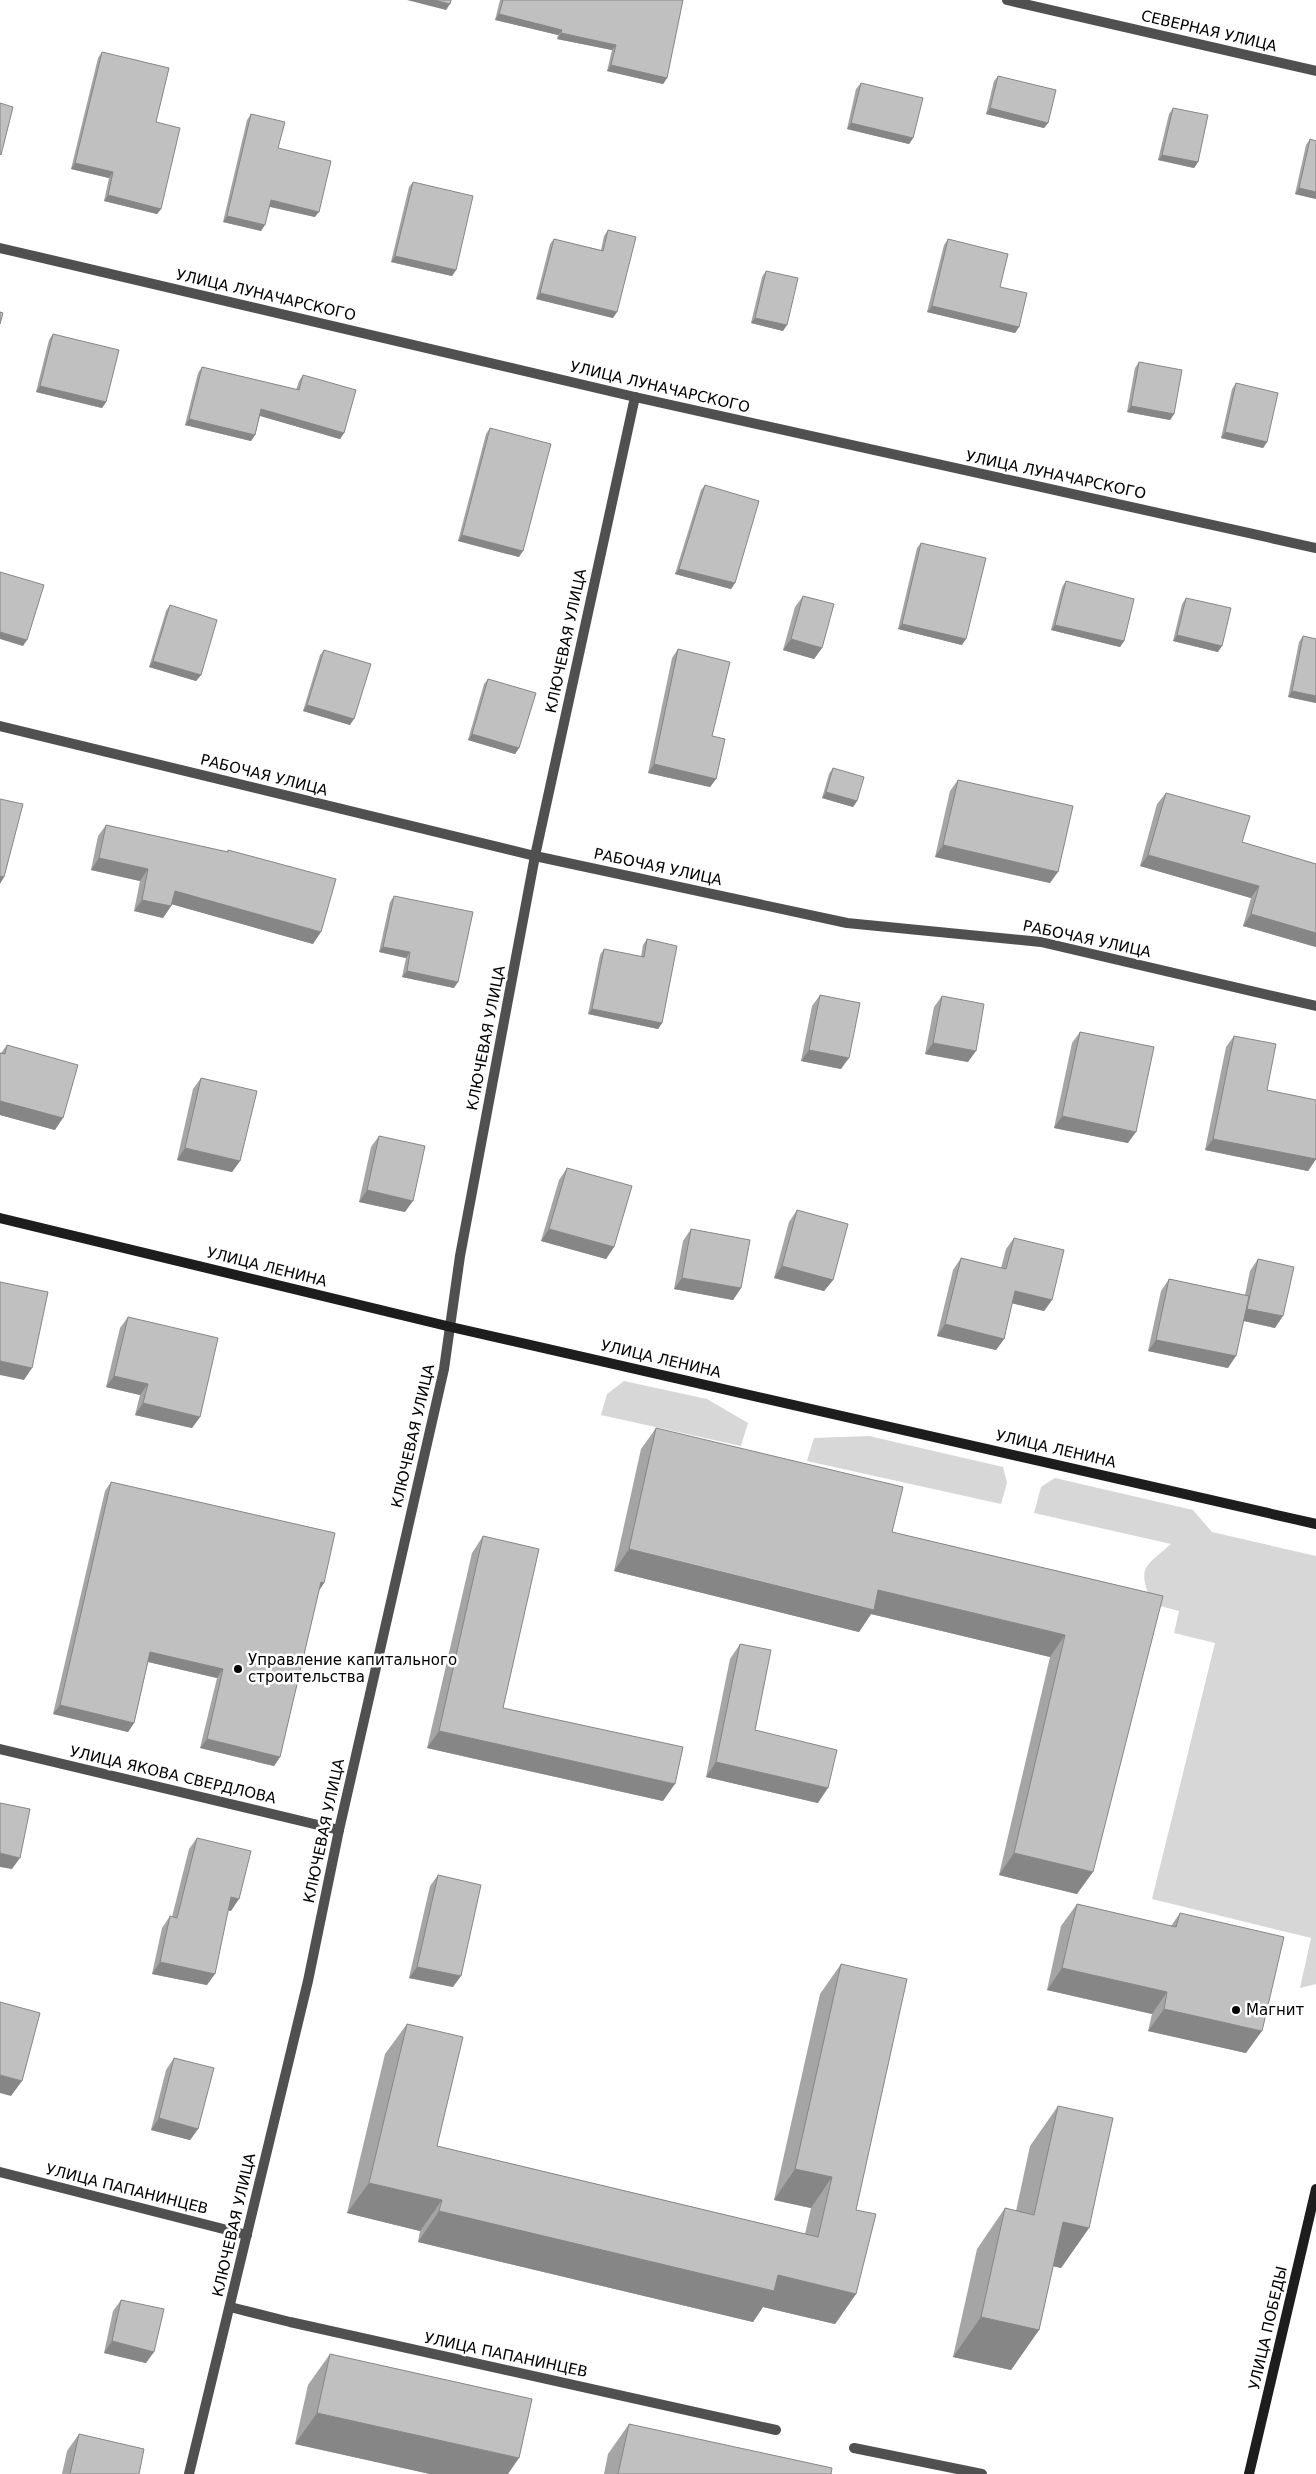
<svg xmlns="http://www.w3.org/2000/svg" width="1316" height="2474" font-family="'DejaVu Sans',sans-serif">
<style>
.green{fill:#d7d7d7}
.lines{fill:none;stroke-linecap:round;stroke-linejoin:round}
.street{stroke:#505050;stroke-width:10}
.secondary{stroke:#1d1d1d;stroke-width:10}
.wall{fill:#a5a5a5}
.shaded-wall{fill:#868686}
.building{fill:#c0c0c0;stroke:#868686}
.poi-dot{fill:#000;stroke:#fff;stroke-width:2}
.labels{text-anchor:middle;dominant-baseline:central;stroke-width:5;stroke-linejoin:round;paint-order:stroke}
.street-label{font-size:15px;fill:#000;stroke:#fff}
.poi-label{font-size:15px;fill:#000;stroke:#fff;text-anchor:start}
</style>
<rect width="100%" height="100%" fill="#fff"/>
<g class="green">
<polygon points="624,1381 707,1399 748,1423 741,1446 601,1415 607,1394"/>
<polygon points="869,1436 1003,1467 1007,1483 1001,1504 807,1461 814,1438"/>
<path d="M1055,1478L1193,1510L1212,1532L1316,1556V1984L1300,1988L1311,1938L1152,1899L1215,1643L1174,1633L1179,1611L1152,1604C1137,1566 1144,1568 1171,1544L1034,1513L1041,1487Z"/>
</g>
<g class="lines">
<g class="street">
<polyline points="1007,0 1316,71"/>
<polyline points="0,248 635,397 1316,548"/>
<polyline points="0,726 535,856 847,923 1041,942 1316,1006"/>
<polyline points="0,1749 339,1830"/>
<polyline points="0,2172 247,2235"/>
<polyline points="230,2307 290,2322 776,2430"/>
<polyline points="854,2448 982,2474"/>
<polyline points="189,2474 308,1981 339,1830 444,1369 460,1256 535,856 635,397"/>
</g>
<g class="secondary">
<polyline points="0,1218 451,1327 1316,1524"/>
<polyline points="1249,2474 1316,2189"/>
</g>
</g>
<g class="wall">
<polygon points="500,0 682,0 667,78 663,84 607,71 612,50 557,39 558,35 495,20"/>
<polygon points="102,52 156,122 161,209 157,214 104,201 109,178 71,169 98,58"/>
<polygon points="998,76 1048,123 1044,128 986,114 994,81"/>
<polygon points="861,83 913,138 909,144 847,129 856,89"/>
<polygon points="1173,108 1198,162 1194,168 1158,160 1169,114"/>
<polygon points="251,114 278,148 315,217 270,207 261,231 223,222 247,120"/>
<polygon points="1310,139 1316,141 1316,199 1295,194 1306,145"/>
<polygon points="413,182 456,270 452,276 391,262 409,187"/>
<polygon points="608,230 613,318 536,299 550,244 554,239 601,250 604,236"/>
<polygon points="948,239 1000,287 1019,327 1015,333 927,312 944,245"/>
<polygon points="766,271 783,331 751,323 762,277"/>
<polygon points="53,334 106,402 102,408 36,392 49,340"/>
<polygon points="1139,362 1174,414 1170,420 1127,412 1135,368"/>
<polygon points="202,367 296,390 299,381 303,375 344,433 340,439 260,416 255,435 251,441 185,425 198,373"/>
<polygon points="1236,383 1267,442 1263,448 1221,438 1232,389"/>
<polygon points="490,428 519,557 458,541 486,434"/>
<polygon points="705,485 735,583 731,589 675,574 701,490"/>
<polygon points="921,543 962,645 898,629 917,548"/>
<polygon points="1066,581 1124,641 1120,647 1051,630 1062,587"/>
<polygon points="803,596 822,648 814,659 783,650 795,607"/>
<polygon points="1186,598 1218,652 1173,641 1182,604"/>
<polygon points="170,605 201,675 196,681 149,667 166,611"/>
<polygon points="1303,636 1316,639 1316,703 1288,697 1299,642"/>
<polygon points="678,649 712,736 716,779 710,787 648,773 672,658"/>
<polygon points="324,650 350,725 303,711 320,655"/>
<polygon points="488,679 519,748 515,754 468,740 484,684"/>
<polygon points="833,768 857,801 853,807 822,798 829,774"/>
<polygon points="958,780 1050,883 935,857 950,791"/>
<polygon points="1166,793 1242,842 1316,864 1316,947 1243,926 1251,898 1140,866 1157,804"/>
<polygon points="106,825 227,852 228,850 313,944 172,904 171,906 163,918 134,911 140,881 91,870 98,836"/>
<polygon points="394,896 454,988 402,977 406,958 379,952 390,902"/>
<polygon points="647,939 662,1023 658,1029 588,1014 600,955 604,949 641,957 643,945"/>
<polygon points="820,995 841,1069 801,1061 812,1006"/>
<polygon points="942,996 968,1062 925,1054 934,1007"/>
<polygon points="1080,1032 1128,1143 1054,1128 1072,1043"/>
<polygon points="1234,1036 1267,1090 1316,1159 1308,1171 1205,1150 1226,1047"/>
<polygon points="7,1045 55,1130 0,1115 0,1053 1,1053"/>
<polygon points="201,1078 240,1161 232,1172 177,1160 193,1089"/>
<polygon points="379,1136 405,1212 359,1202 371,1147"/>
<polygon points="567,1168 614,1247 606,1259 541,1241 559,1180"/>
<polygon points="797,1210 833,1280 824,1291 774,1278 789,1222"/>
<polygon points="691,1229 741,1288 733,1300 674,1289 683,1241"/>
<polygon points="1014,1238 1052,1300 1044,1311 1012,1303 1004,1339 996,1350 937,1336 953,1270 961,1258 1001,1268 1006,1249"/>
<polygon points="1258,1259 1275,1328 1244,1321 1228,1368 1148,1351 1161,1291 1169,1279 1245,1295 1250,1271"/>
<polygon points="128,1317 200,1417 192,1428 135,1415 140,1395 106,1387 120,1328"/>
<polygon points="656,1428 892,1532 1163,1596 1077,1894 999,1875 1050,1657 871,1614 859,1632 614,1571 641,1449"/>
<polygon points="111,1482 324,1583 319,1590 280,1757 274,1766 200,1748 217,1678 148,1662 134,1723 128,1732 53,1714 105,1491"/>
<polygon points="483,1536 503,1708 663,1801 427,1748 472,1553"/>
<polygon points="740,1644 755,1730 818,1803 706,1777 730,1659"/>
<polygon points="197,1838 231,1911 228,1910 207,1985 152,1974 162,1928 170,1916 172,1917 189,1849"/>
<polygon points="438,1875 453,1987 409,1978 430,1886"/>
<polygon points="1077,1904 1171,1926 1180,1913 1246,2053 1148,2031 1152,2014 1047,1990 1061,1926"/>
<polygon points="841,1964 856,2210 856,2294 835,2324 763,2307 753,2322 418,2242 420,2231 347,2213 385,2054 407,2024 437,2146 805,2234 811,2208 774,2200 820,1994"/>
<polygon points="174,2058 198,2129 190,2140 151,2130 166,2070"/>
<polygon points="1058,2106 1089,2228 1061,2268 1053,2266 1039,2330 1011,2370 953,2357 977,2249 1005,2208 1016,2211 1030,2146"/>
<polygon points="121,2300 146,2363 104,2353 113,2311"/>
<polygon points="330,2354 508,2474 430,2474 295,2444 308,2385"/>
<polygon points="629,2424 831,2474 604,2474 608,2454"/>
<polygon points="79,2434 139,2474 62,2474 67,2451"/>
</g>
<g class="shaded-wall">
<polygon points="407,0 434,0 450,4 446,10"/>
<polygon points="499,14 562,30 558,35 495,20"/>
<polygon points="561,33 616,45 612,50 557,39"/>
<polygon points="611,65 667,78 663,84 607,71"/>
<polygon points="990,108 1048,123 1044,128 986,114"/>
<polygon points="851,123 913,138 909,144 847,129"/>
<polygon points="1162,155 1198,162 1194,168 1158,160"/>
<polygon points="75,163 113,172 109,178 71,169"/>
<polygon points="1299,188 1316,192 1316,199 1295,194"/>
<polygon points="108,195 161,209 157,214 104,201"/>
<polygon points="271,200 319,212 315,217 267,206"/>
<polygon points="227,216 265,225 261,231 223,222"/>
<polygon points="395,256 456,270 452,276 391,262"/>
<polygon points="540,293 617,312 613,318 536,299"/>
<polygon points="932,306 1019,327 1015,333 927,312"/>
<polygon points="755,318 787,325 783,331 751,323"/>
<polygon points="40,386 106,402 102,408 36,392"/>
<polygon points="1131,406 1174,414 1170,420 1127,412"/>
<polygon points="261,409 344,433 340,439 257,415"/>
<polygon points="189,419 255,435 251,441 185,425"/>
<polygon points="1225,432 1267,442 1263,448 1221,438"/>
<polygon points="462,535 523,551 519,557 458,541"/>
<polygon points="679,569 735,583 731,589 675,574"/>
<polygon points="902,624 966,639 962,645 898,629"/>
<polygon points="1055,625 1124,641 1120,647 1051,630"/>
<polygon points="0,632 27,640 23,646 0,639"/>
<polygon points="1177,635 1222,646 1218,652 1173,641"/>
<polygon points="791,639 822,648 814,659 783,650"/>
<polygon points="153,661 201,675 196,681 149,667"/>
<polygon points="1292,691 1316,696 1316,703 1288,697"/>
<polygon points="307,705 354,719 350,725 303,711"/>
<polygon points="472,734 519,748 515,754 468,740"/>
<polygon points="654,764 716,779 710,787 648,773"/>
<polygon points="826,792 857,801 853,807 822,798"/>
<polygon points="943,845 1058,872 1050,883 935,857"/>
<polygon points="1148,855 1259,886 1251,898 1140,866"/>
<polygon points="99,858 148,869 140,881 91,870"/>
<polygon points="0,876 4,877 0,884"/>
<polygon points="175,891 321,932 313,944 167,903"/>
<polygon points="142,900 171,906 163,918 134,911"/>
<polygon points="1251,914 1316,933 1316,947 1243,926"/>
<polygon points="383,947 410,952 406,958 379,952"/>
<polygon points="407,971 458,982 454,988 402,977"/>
<polygon points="592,1009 662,1023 658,1029 588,1014"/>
<polygon points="933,1043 976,1051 968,1062 925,1054"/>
<polygon points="809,1050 849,1058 841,1069 801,1061"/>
<polygon points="0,1101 63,1118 55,1130 0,1115"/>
<polygon points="1062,1116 1136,1132 1128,1143 1054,1128"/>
<polygon points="1213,1139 1316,1159 1308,1171 1205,1150"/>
<polygon points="185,1148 240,1161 232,1172 177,1160"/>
<polygon points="367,1190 413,1201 405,1212 359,1202"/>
<polygon points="549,1229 614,1247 606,1259 541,1241"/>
<polygon points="782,1266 833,1280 824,1291 774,1278"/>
<polygon points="682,1278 741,1288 733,1300 674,1289"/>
<polygon points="1015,1291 1052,1300 1044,1311 1007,1302"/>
<polygon points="1247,1309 1283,1316 1275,1328 1239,1320"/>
<polygon points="945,1324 1004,1339 996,1350 937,1336"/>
<polygon points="1156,1340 1236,1356 1228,1368 1148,1351"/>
<polygon points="0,1361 32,1368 24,1380 0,1375"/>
<polygon points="114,1376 148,1384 140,1395 106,1387"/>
<polygon points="143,1403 200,1417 192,1428 135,1415"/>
<polygon points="629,1549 878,1590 1065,1635 1050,1657 871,1614 859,1632 614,1571"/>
<polygon points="321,1582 324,1583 318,1592"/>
<polygon points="150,1652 223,1669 217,1678 144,1661"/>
<polygon points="60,1705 134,1723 128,1732 53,1714"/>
<polygon points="439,1731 675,1784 663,1801 427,1748"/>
<polygon points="207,1739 280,1757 274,1766 200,1748"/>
<polygon points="716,1762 828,1788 818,1803 706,1777"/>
<polygon points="0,1853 20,1858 12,1869 0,1867"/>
<polygon points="1014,1853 1093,1872 1077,1894 999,1875"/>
<polygon points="231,1897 239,1899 231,1911 223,1909"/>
<polygon points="160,1962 215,1974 207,1985 152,1974"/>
<polygon points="417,1967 461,1976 453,1987 409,1978"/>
<polygon points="1062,1968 1167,1992 1152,2014 1047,1990"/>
<polygon points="1164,2009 1262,2031 1246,2053 1148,2031"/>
<polygon points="0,2075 22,2081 11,2096 0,2093"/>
<polygon points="159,2118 198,2129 190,2140 151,2130"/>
<polygon points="795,2169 832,2177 811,2208 774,2200"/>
<polygon points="369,2183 442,2200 420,2231 347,2213"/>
<polygon points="439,2211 778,2275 856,2294 835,2324 763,2307 753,2322 418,2242"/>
<polygon points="1063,2222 1089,2228 1061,2268 1035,2262"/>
<polygon points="981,2317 1039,2330 1011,2370 953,2357"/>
<polygon points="112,2341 154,2352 146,2363 104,2353"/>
<polygon points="317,2413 519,2458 508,2474 430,2474 295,2444"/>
</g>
<g class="building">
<polygon points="434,0 451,0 450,4"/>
<polygon points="503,0 683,0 667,78 611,65 616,45 561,33 562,30 499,14"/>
<polygon points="102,52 169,68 156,122 180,128 161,209 108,195 113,172 75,163"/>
<polygon points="998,76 1056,90 1048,123 990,108"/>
<polygon points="861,83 923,98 913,138 851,123"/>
<polygon points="0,103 13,107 1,155 0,154"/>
<polygon points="1173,108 1208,115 1198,162 1162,155"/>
<polygon points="251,114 285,122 278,148 331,161 319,212 271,200 265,225 227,216"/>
<polygon points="1310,139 1316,141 1316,192 1299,188"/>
<polygon points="413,182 473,196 456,270 395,256"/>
<polygon points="608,230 636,237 617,312 540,293 554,239 603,251"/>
<polygon points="948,239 1008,254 1000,287 1027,293 1019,327 932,306"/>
<polygon points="766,271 798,278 787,325 755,318"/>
<polygon points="0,312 3,313 0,324"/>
<polygon points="53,334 119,350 106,402 40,386"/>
<polygon points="1139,362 1182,370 1174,414 1131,406"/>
<polygon points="202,367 299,390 303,375 356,390 344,433 261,409 255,435 189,419"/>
<polygon points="1236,383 1278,393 1267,442 1225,432"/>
<polygon points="490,428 551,444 523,551 462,535"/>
<polygon points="705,485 759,501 735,583 679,569"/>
<polygon points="921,543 986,558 966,639 902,624"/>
<polygon points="0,572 44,585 27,640 0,632"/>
<polygon points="1066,581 1134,599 1124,641 1055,625"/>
<polygon points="803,596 834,604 822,648 791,639"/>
<polygon points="1186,598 1231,608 1222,646 1177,635"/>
<polygon points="170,605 217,620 201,675 153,661"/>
<polygon points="1303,636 1316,639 1316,696 1292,691"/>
<polygon points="678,649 730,662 712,736 725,739 716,779 654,764"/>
<polygon points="324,650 371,664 354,719 307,705"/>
<polygon points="488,679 536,693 519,748 472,734"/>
<polygon points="833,768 864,777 857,801 826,792"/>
<polygon points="958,780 1073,806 1058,872 943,845"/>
<polygon points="1166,793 1250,816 1242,842 1316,864 1316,933 1251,914 1259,886 1148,855"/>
<polygon points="0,799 23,804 4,877 0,876"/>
<polygon points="106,825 228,852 228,850 336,879 321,932 175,891 171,906 142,900 148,869 99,858"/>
<polygon points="394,896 473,912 458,982 407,971 410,952 383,947"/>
<polygon points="647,939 677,946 662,1023 592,1009 604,949 644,957"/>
<polygon points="820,995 860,1003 849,1058 809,1050"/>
<polygon points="942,996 984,1004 976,1051 933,1043"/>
<polygon points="1080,1032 1154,1047 1136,1132 1062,1116"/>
<polygon points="1234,1036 1276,1044 1267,1090 1316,1100 1316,1159 1213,1139"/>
<polygon points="7,1045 78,1065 63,1118 0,1101 0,1053 5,1054"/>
<polygon points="201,1078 257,1091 240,1161 185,1148"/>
<polygon points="379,1136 425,1146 413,1201 367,1190"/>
<polygon points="567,1168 632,1186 614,1247 549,1229"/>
<polygon points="797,1210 848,1224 833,1280 782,1266"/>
<polygon points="691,1229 750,1240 741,1288 682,1278"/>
<polygon points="1014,1238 1064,1250 1052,1300 1015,1291 1004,1339 945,1324 961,1258 1006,1269"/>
<polygon points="1258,1259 1294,1267 1283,1316 1247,1309"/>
<polygon points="1169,1279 1249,1296 1236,1356 1156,1340"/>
<polygon points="0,1282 48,1292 32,1368 0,1361"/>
<polygon points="128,1317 218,1338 200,1417 143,1403 148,1384 114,1376"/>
<polygon points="656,1428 903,1487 892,1532 1163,1596 1093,1872 1014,1853 1065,1635 878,1590 874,1610 629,1549"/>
<polygon points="111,1482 335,1533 324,1583 321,1582 280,1757 207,1739 223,1669 150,1652 134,1723 60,1705"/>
<polygon points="483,1536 539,1549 503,1708 683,1747 675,1784 439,1731"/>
<polygon points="740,1644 771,1650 755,1730 837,1750 828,1788 716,1762"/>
<polygon points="0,1803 30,1809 20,1858 0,1853"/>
<polygon points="197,1838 251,1851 239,1899 231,1897 215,1974 160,1962 170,1916 177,1918"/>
<polygon points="438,1875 481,1885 461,1976 417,1967"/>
<polygon points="1077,1904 1176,1927 1180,1913 1284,1937 1262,2031 1164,2009 1167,1992 1062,1968"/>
<polygon points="841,1964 907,1979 856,2210 876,2214 856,2294 778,2275 774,2291 439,2211 442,2200 369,2183 407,2024 463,2037 437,2146 818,2237 832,2177 795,2169"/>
<polygon points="0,2002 40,2013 22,2081 0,2075"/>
<polygon points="174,2058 214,2068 198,2129 159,2118"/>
<polygon points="1058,2106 1113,2118 1089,2228 1063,2222 1039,2330 981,2317 1005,2208 1034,2215"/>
<polygon points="121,2300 164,2309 154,2352 112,2341"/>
<polygon points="330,2354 532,2399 519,2458 317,2413"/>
<polygon points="629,2424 832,2468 831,2474 618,2474"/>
<polygon points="79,2434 144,2449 139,2474 70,2474"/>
</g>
<g class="poi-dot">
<circle cx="238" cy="1669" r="5"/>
<circle cx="1236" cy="2010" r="5"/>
</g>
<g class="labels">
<g class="street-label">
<text transform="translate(1209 31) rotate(13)">СЕВЕРНАЯ УЛИЦА</text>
<text transform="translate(266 295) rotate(13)">УЛИЦА ЛУНАЧАРСКОГО</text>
<text transform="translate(660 387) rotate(13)">УЛИЦА ЛУНАЧАРСКОГО</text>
<text transform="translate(1056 475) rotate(12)">УЛИЦА ЛУНАЧАРСКОГО</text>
<text transform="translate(566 641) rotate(-78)">КЛЮЧЕВАЯ УЛИЦА</text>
<text transform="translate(264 775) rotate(14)">РАБОЧАЯ УЛИЦА</text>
<text transform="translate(658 867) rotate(12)">РАБОЧАЯ УЛИЦА</text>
<text transform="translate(1087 939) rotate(12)">РАБОЧАЯ УЛИЦА</text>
<text transform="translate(486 1038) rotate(-79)">КЛЮЧЕВАЯ УЛИЦА</text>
<text transform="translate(267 1267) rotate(14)">УЛИЦА ЛЕНИНА</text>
<text transform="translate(661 1359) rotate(13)">УЛИЦА ЛЕНИНА</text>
<text transform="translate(413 1436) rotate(-77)">КЛЮЧЕВАЯ УЛИЦА</text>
<text transform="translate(1056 1449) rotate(13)">УЛИЦА ЛЕНИНА</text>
<text transform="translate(173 1775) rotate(13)">УЛИЦА ЯКОВА СВЕРДЛОВА</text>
<text transform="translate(324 1831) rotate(-78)">КЛЮЧЕВАЯ УЛИЦА</text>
<text transform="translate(127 2189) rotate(14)">УЛИЦА ПАПАНИНЦЕВ</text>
<text transform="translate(234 2225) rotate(-77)">КЛЮЧЕВАЯ УЛИЦА</text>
<text transform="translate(1268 2328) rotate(-77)">УЛИЦА ПОБЕДЫ</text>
<text transform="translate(506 2355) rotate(12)">УЛИЦА ПАПАНИНЦЕВ</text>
</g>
<g class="poi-label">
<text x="248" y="1660">Управление капитального<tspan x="248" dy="17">строительства</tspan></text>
<text x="1246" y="2010">Магнит</text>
</g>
</g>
</svg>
